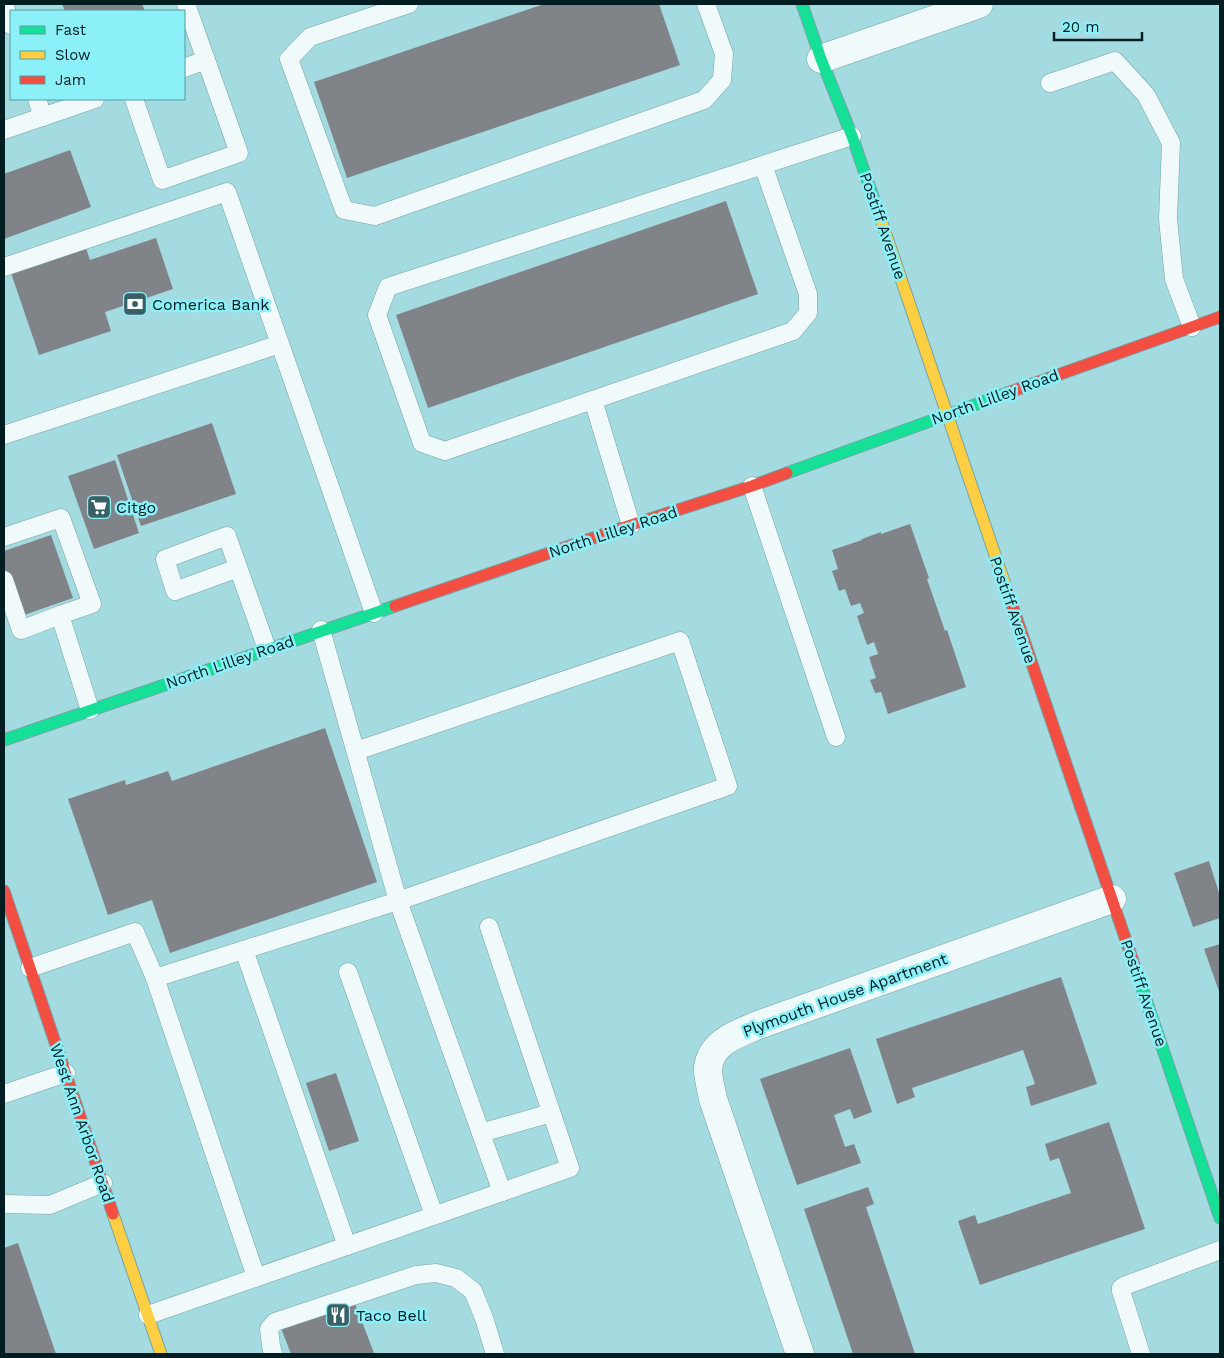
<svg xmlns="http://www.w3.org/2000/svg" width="1224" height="1358" font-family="'Work Sans',sans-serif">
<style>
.building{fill:#808387}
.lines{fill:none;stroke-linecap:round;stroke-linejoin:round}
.lane-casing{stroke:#76a3a7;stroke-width:19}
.street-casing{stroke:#76a3a7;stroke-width:29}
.fast-casing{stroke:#76a3a7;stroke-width:13}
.slow-casing{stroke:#76a3a7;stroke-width:13}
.jam-casing{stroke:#76a3a7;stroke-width:13}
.lane{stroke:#f1fafa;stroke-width:18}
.street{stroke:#f1fafa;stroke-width:28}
.fast{stroke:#16e098;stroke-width:11}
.slow{stroke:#ffcf43;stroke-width:11}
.jam{stroke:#f24e42;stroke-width:11}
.labels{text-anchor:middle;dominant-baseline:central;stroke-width:5;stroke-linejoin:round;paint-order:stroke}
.street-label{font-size:16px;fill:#001e21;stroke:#8cf0f8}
.poi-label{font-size:16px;fill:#001e21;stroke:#8cf0f8;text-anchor:start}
</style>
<rect width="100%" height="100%" fill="#a4dbe0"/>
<g class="building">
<polygon points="62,4 142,4 145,11 65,11"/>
<polygon points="544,4 659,4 680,65 347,178 314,82"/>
<polygon points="70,150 91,207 4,239 4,174"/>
<polygon points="726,201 758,294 428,408 396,315"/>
<polygon points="156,238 173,289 105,312 111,331 39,355 11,273 86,248 90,260"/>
<polygon points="212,423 236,494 141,526 117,455"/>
<polygon points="115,460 139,533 94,549 68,476"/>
<polygon points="910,524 929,578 927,579 945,631 947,630 966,687 888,714 881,692 875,693 870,680 876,678 869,657 878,654 874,642 867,645 857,616 864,613 860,603 851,606 845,589 839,591 832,571 838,569 832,550 862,540 862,539 881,532 881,534"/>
<polygon points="51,535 73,598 21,616 4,566 4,551"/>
<polygon points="325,728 377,882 170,953 152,900 108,915 68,799 125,780 126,785 168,771 172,781"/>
<polygon points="1209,861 1220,896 1220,918 1193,927 1174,873"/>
<polygon points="1220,944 1220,994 1204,949"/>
<polygon points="1061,977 1097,1084 1031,1106 1026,1087 1035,1084 1023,1050 912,1088 915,1097 897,1104 876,1039"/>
<polygon points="850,1048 872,1112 854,1119 850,1109 834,1115 845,1147 854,1144 861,1163 797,1185 760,1079"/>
<polygon points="336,1073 359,1141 329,1151 306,1083"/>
<polygon points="1109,1122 1145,1229 980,1285 958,1221 975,1215 978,1224 1071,1193 1059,1158 1050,1161 1045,1144"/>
<polygon points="868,1187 874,1204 866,1207 915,1354 853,1354 804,1209"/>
<polygon points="18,1243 56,1354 4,1354 4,1248"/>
<polygon points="354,1301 374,1353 371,1354 291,1354 281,1328"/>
</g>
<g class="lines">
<defs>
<g id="lane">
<polyline points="4,4 11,25"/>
<polyline points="409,4 310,37 289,59 344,210 375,216 704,100 722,80 724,54 706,4"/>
<polyline points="184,68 206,60 186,4"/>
<polyline points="1050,83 1115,61 1146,95 1171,143 1168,219 1174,279 1192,327"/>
<polyline points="37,99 43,117"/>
<polyline points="134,99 162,180 239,153 206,60"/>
<polyline points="4,130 95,99"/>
<polyline points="763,165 388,287 377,315 422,443 445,451 793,331 808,313 808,294 763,165 852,136"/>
<polyline points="4,267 227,192 374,613"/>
<polyline points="593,400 631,525"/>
<polyline points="4,435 280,344"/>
<polyline points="752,486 836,737"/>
<polyline points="4,537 61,518 92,604 60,615 90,710"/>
<polyline points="238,568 175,591 165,559 227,536 267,649"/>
<polyline points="4,580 21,630 60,615"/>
<polyline points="489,927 570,1168 502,1192"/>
<polyline points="244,950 347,1246"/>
<polyline points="30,968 135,932 155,978"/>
<polyline points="348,972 434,1215"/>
<polyline points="4,1094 66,1073"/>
<polyline points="481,1133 551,1113"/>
<polyline points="4,1204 50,1205 103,1183"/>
<polyline points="256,1277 155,978 398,901 728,786 680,641 356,751"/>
<polyline points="148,1315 502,1192 398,901 321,630"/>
<polyline points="273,1354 271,1346 269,1329 275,1322 416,1275 436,1273 456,1278 473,1291 484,1318 495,1354"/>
<polyline points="1141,1354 1121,1291 1121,1288 1124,1286 1220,1250"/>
</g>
<g id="street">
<polyline points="821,59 979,4"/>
<path d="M800,1354L713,1099C712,1091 707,1076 708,1068C711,1042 737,1034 758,1025L1112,899"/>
</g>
<g id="fast">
<polyline points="802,4 821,59 852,136 881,220"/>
<polyline points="787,473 1010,392"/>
<polyline points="4,740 395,606"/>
<polyline points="1138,976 1220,1218"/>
</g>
<g id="slow">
<polyline points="881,220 1007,590"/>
<polyline points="113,1214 161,1354"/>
</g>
<g id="jam">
<polyline points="1010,392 1220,317"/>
<polyline points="1007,590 1138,976"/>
<polyline points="395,606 631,525 752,486 787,473"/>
<polyline points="4,891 113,1214"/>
</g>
</defs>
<use href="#lane" class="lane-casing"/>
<use href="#street" class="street-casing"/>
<use href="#fast" class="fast-casing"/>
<use href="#slow" class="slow-casing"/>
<use href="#jam" class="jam-casing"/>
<use href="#lane" class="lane"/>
<use href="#street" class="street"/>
<use href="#fast" class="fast"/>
<use href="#slow" class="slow"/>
<use href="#jam" class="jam"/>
</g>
<defs>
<symbol id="bank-square" viewBox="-11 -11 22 22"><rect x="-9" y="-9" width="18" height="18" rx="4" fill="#396064" stroke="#8cf0f8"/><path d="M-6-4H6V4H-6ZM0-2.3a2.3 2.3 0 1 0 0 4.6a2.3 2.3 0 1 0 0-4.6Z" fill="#fff"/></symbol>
<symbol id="supermarket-square" viewBox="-11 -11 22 22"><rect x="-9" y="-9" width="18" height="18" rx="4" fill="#396064" stroke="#8cf0f8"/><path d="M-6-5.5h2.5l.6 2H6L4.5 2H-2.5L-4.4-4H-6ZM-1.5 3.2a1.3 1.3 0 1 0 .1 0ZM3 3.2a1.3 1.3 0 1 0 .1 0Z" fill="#fff"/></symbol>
<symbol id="restaurant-square" viewBox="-11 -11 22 22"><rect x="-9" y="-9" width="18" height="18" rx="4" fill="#396064" stroke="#8cf0f8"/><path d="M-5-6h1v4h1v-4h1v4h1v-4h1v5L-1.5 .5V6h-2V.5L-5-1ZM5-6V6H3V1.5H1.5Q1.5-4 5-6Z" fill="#fff"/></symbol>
</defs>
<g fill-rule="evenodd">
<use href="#bank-square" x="121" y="290" width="28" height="28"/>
<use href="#supermarket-square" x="85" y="493" width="28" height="28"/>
<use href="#restaurant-square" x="324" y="1301" width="28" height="28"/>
</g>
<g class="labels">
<g class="street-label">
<text transform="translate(883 226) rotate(71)">Postiff Avenue</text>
<text transform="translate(995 397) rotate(-20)">North Lilley Road</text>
<text transform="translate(613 532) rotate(-18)">North Lilley Road</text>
<text transform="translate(1013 610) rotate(71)">Postiff Avenue</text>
<text transform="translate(230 662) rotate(-19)">North Lilley Road</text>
<text transform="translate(1144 993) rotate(71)">Postiff Avenue</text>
<text transform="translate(845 995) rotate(-20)">Plymouth House Apartment</text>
<text transform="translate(82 1123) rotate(71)">West Ann Arbor Road</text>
</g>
<g class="poi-label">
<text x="152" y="304">Comerica Bank</text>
<text x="116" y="507">Citgo</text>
<text x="356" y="1315">Taco Bell</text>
</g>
</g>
<rect width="1224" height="1358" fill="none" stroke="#001e21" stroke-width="10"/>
<rect x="10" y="10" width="175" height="90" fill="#8cf0f8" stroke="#549ca2"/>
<rect x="20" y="26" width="25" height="8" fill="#16e098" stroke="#549ca2"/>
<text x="55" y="35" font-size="15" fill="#001e21">Fast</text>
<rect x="20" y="51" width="25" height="8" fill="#ffcf43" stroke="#549ca2"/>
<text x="55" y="60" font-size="15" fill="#001e21">Slow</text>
<rect x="20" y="76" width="25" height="8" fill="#f24e42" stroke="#549ca2"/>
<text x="55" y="85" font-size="15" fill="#001e21">Jam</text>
<path d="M1054 32v8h88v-8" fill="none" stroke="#001e21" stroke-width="2.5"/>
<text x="1062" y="32" font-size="15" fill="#001e21" stroke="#8cf0f8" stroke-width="4" paint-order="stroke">20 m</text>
</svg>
